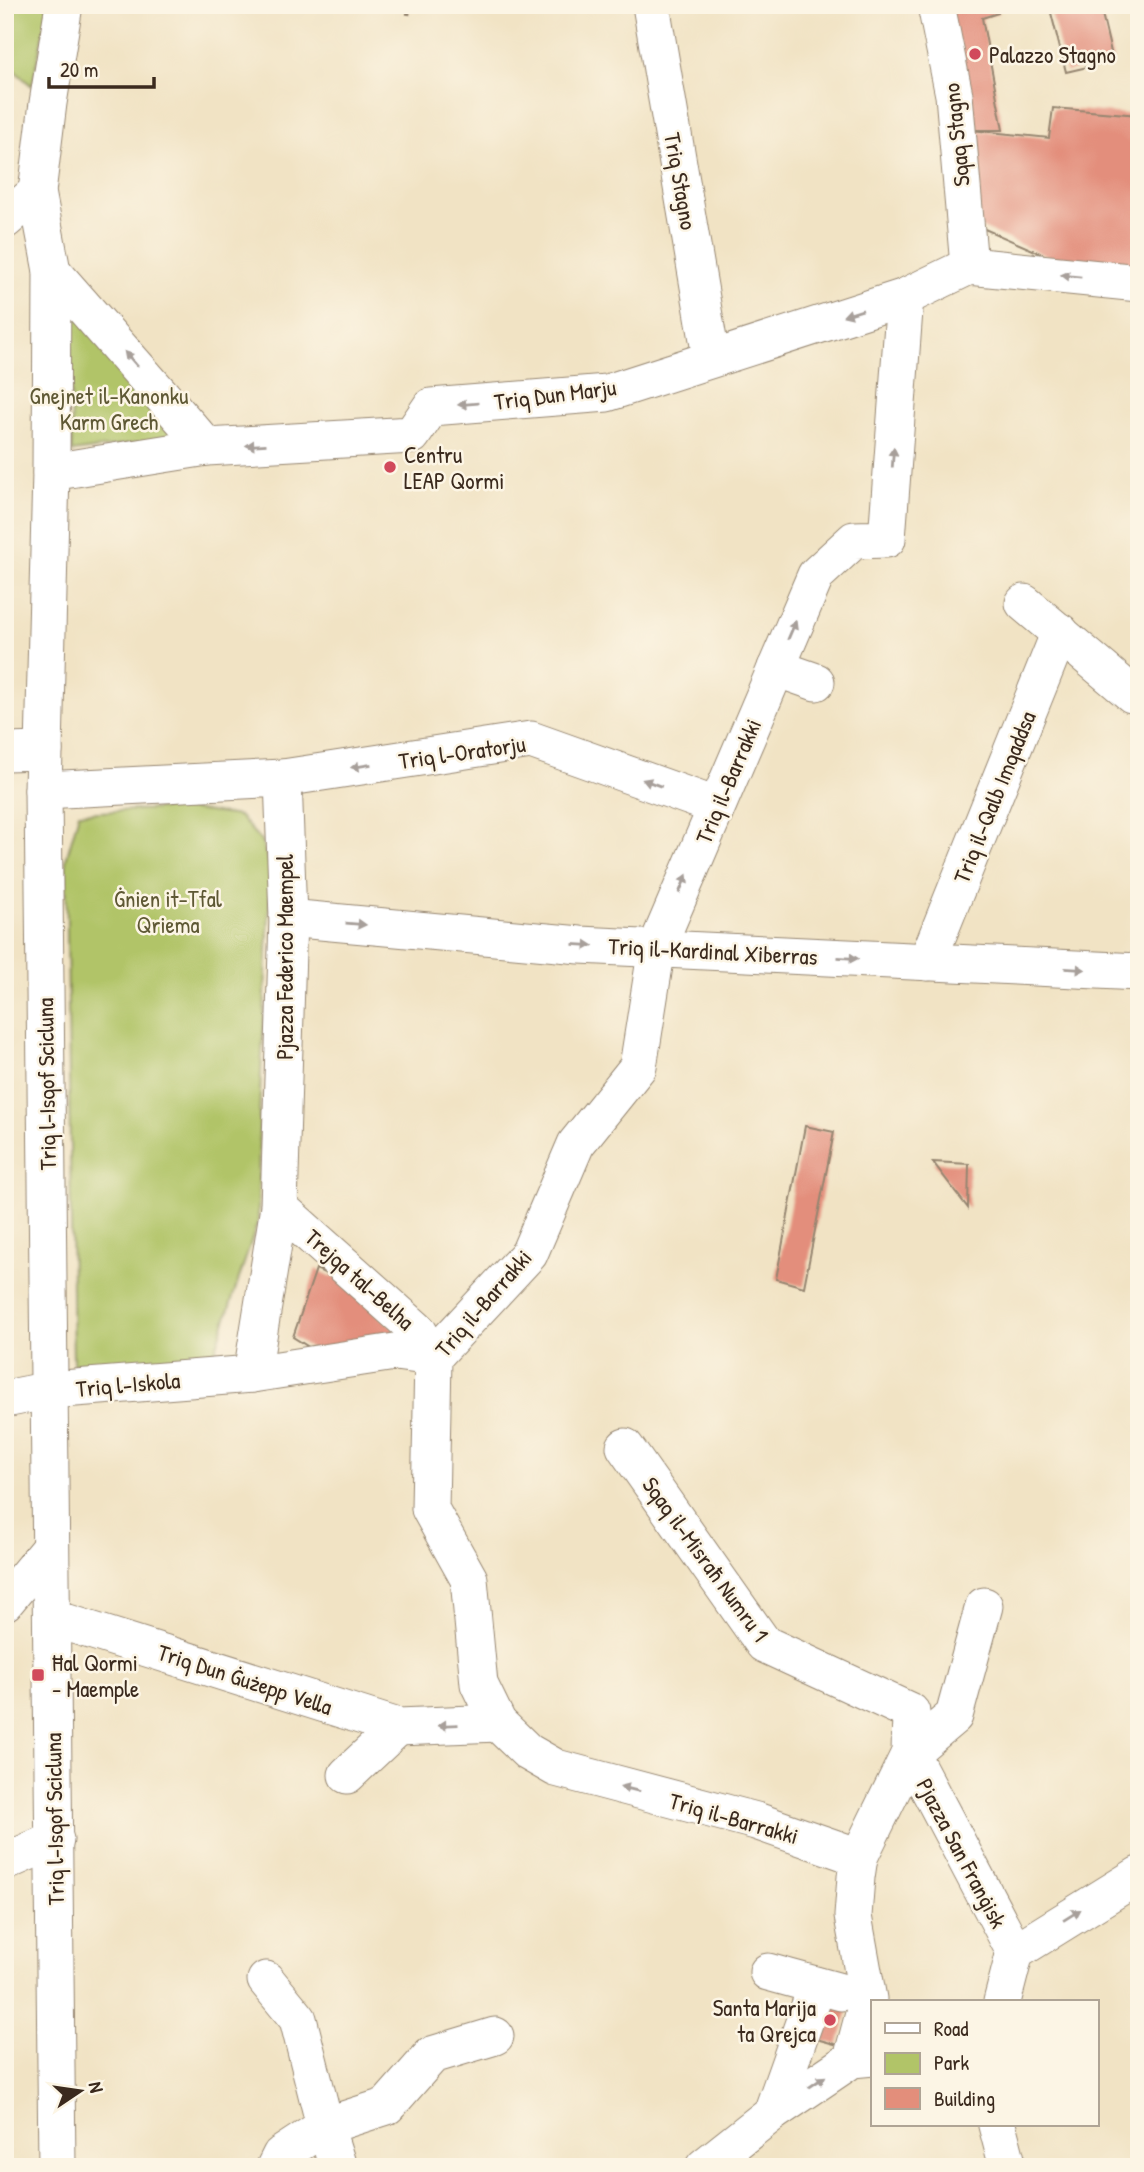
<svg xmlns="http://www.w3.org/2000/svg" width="1144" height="2172" font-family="'Patrick Hand',sans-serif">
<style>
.green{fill:#b1c468;stroke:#767743;stroke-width:2}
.building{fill:#e38e7b}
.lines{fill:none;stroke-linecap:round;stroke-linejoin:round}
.minor-casing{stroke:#968671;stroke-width:39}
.path{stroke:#968671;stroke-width:4.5;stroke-dasharray:5 5;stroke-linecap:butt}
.minor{stroke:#fff;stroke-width:37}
.oneway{fill:#a79f9a}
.poi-dot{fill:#d1495b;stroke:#fcf5e5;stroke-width:2.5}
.labels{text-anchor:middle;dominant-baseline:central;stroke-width:5;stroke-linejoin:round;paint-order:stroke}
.poi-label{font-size:23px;fill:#3b2a1e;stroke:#fcf5e5;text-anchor:start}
.street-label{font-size:23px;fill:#3b2a1e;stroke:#fcf5e5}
.park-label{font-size:23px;fill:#5e5834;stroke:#fcf5e5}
</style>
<rect width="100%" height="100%" fill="#fcf5e5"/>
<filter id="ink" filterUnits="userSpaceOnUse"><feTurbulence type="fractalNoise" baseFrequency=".0143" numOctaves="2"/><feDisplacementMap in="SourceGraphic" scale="14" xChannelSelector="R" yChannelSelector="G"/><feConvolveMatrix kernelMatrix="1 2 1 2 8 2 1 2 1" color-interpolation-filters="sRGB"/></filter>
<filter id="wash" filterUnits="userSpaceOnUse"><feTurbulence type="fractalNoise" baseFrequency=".00686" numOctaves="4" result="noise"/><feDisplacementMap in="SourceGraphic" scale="28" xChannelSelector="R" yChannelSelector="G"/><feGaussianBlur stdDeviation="1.57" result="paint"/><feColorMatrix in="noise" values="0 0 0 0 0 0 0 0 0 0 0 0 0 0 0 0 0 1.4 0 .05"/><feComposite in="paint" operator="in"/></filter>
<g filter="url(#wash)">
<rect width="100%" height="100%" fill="#f1e3c4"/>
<g class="green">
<polygon points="5,5 49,5 32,86 5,62"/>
<polygon points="70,303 181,437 72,452"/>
<polygon points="178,808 239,816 261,841 271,869 259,1115 258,1221 211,1363 73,1364 66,860 79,813"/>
</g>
<g id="blocks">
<g class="building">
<polygon points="948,5 996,5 998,13 982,18 1003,130 971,130 1049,138 1053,108 1139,115 1139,266 1056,260 980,227"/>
<polygon points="1049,5 1100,5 1113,61 1066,72"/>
<polygon points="805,1126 834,1132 804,1287 776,1279"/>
<polygon points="933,1162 969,1164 968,1208"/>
<polygon points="316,1269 339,1280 409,1342 323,1356 293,1337"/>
<polygon points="822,1995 850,2003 838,2045 809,2037"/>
</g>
</g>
</g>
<g filter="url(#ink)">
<use href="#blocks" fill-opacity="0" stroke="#968671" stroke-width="2"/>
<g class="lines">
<defs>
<g id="minor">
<polyline points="651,5 711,357"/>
<polyline points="936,5 954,95 969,266"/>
<polyline points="5,220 37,192"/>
<polyline points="52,271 207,447"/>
<polyline points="51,472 207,447 412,435 431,407 607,393 905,297 969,266 1139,283"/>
<polyline points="1024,603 1132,694 1139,694"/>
<polyline points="776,668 816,682"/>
<polyline points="5,752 44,751"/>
<polyline points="283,778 531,740 716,806"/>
<polyline points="43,790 283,778 288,918 279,1207 252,1374"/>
<polyline points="288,918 580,945 1139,972"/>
<polyline points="927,962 1060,632"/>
<polyline points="279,1207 418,1331 433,1357"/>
<polyline points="5,1399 50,1390 252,1374 395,1352 433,1357"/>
<polyline points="625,1447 764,1644 911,1712 910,1753 859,1857 856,1877 853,1916 868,1999 852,2059"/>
<polyline points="5,1602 49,1549"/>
<polyline points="52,1618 398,1727 498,1723"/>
<polyline points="910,1753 1015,1952"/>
<polyline points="910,1753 954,1716 984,1606"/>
<polyline points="347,1775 398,1727"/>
<polyline points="859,1857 756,1821 556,1768 528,1752 498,1723 479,1684 469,1579 430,1509 433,1357 529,1254 576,1144 638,1067 657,947 816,575 854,540 887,539 905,297"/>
<polyline points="5,1862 55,1840"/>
<polyline points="768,1972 841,1992"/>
<polyline points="266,1980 298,2019 325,2126 281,2155 275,2167"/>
<polyline points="1002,2002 1015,1952 1139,1875"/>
<polyline points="772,2113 817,1986"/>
<polyline points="997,2125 1008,2167"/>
<polyline points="57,2167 43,790 51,472 52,271 37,192 48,103 64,5"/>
<polyline points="338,2167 325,2126 387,2106 432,2055 495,2036"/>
<polyline points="704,2167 772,2113 852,2059 873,2057"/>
</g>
</defs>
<use href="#minor" class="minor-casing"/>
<polyline class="path" points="408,15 409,5"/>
<use href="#minor" class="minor"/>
</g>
<defs><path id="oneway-solid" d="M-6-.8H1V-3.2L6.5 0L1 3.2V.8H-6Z" transform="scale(1.75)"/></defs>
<g class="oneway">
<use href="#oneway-solid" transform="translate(1071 276) rotate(-174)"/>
<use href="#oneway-solid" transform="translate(853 313) rotate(163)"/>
<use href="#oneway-solid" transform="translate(131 359) rotate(-131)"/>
<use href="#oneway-solid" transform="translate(468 404) rotate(175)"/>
<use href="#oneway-solid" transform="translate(256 445) rotate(177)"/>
<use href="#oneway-solid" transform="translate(893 457) rotate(-86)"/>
<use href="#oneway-solid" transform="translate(792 630) rotate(-67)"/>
<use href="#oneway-solid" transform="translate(361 766) rotate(171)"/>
<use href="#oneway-solid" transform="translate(652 783) rotate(-160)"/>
<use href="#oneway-solid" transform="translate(683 884) rotate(-67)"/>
<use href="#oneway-solid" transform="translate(356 924) rotate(5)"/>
<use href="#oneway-solid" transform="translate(583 945) rotate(3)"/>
<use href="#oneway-solid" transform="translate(848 958) rotate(3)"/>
<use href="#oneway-solid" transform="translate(1075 969) rotate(3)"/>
<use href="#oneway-solid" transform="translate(448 1725) rotate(178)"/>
<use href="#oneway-solid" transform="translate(630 1789) rotate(-165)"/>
<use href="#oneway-solid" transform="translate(1072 1915) rotate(-32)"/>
<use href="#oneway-solid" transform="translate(817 2082) rotate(-34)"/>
</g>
</g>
<g class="poi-dot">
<circle cx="975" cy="54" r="7"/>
<circle cx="390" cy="467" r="7"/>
<rect x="31" y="1668" width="14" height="14" rx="3.5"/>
<circle cx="830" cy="2020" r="7"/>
</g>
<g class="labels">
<g class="poi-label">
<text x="989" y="54">Palazzo Stagno</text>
<text x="404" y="454">Centru<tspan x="404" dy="26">LEAP Qormi</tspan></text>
<text x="52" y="1662">Ħal Qormi<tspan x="52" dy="26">- Maemple</tspan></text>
<text x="816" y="2007" text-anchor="end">Santa Marija<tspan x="816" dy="26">ta Qrejca</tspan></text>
</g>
<g class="street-label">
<text transform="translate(956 135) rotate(-96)">Sqaq Stagno</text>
<text transform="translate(681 181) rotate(80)">Triq Stagno</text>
<text transform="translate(555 394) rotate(-7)">Triq Dun Marju</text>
<text transform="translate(462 752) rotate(-8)">Triq l-Oratorju</text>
<text transform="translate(728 781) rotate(-67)">Triq il-Barrakki</text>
<text transform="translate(994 797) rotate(-68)">Triq il-Qalb Imqaddsa</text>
<text transform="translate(713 951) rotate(3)">Triq il-Kardinal Xiberras</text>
<text transform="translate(284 957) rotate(-90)">Pjazza Federico Maempel</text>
<text transform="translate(46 1084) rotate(-91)">Triq l-Isqof Scicluna</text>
<text transform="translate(360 1279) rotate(42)">Trejqa tal-Belha</text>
<text transform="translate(483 1303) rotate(-49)">Triq il-Barrakki</text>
<text transform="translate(128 1384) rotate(-5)">Triq l-Iskola</text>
<text transform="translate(706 1559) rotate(54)">Sqaq il-Misraħ Numru 1</text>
<text transform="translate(245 1679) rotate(18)">Triq Dun Ġużepp Vella</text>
<text transform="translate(734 1818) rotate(16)">Triq il-Barrakki</text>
<text transform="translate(54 1819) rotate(-91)">Triq l-Isqof Scicluna</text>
<text transform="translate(962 1853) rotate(62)">Pjazza San Franġisk</text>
</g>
<g class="park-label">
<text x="109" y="395">Gnejnet il-Kanonku<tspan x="109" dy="26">Karm Grech</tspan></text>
<text x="168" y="898">Ġnien it-Tfal<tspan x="168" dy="26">Qriema</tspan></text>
</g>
</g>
<rect width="1144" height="2172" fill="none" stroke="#fcf5e5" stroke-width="28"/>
<rect x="871" y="2000" width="228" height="126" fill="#fcf5e5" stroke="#afa495" stroke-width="2"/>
<rect x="885" y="2023" width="35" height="10" fill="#ffffff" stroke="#afa495" stroke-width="2"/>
<text x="934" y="2036" font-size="21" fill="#3b2a1e">Road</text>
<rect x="885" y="2053" width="35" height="21" fill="#b1c468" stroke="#afa495" stroke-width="2"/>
<text x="934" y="2070" font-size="21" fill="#3b2a1e">Park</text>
<rect x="885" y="2088" width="35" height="21" fill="#e38e7b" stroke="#afa495" stroke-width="2"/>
<text x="934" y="2106" font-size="21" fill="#3b2a1e">Building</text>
<g transform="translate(80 2091) rotate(77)" stroke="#fcf5e5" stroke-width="5" paint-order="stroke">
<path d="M0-5L12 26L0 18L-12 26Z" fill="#3b2a1e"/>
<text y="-10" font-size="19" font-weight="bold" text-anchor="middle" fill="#3b2a1e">N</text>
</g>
<path d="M49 77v10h105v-10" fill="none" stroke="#3b2a1e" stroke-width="3.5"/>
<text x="60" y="77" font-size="21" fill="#3b2a1e" stroke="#fcf5e5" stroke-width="5" paint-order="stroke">20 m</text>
</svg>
